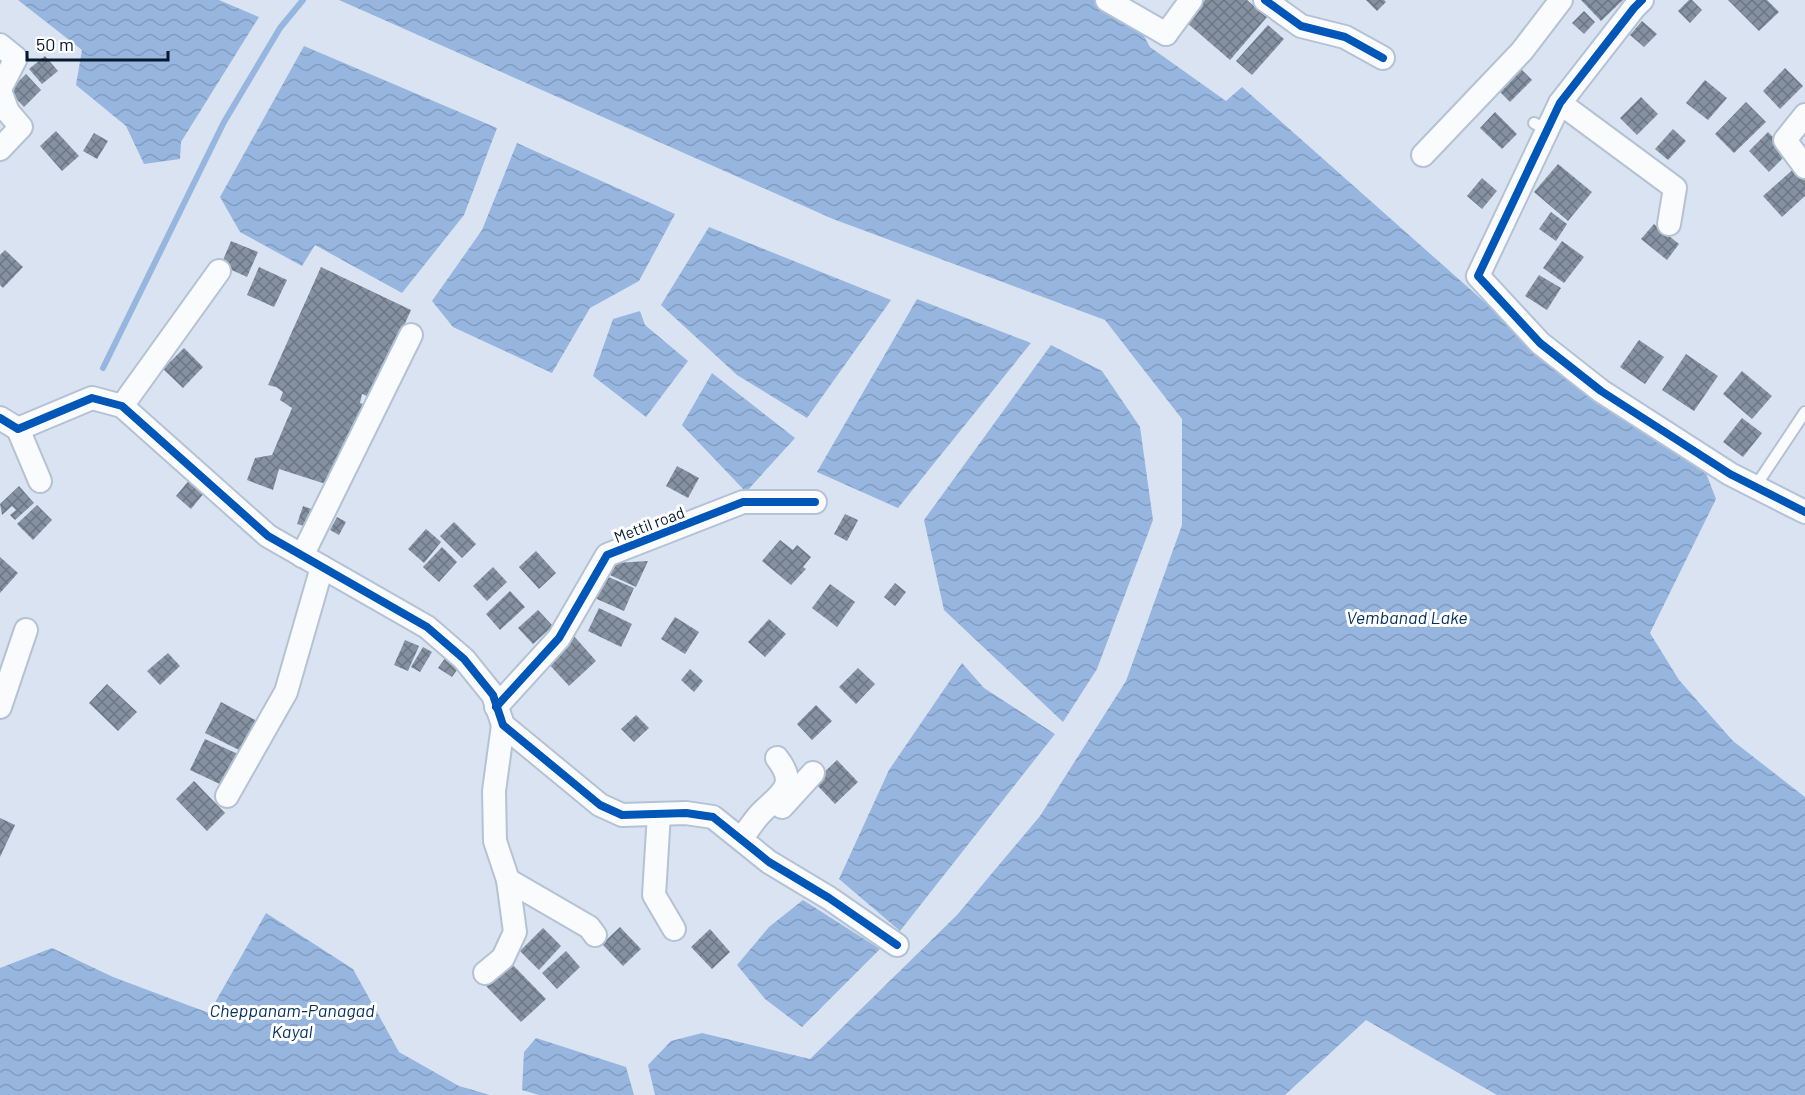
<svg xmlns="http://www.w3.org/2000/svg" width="1805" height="1095" font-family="Barlow,sans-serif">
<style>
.water{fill:url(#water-waves)}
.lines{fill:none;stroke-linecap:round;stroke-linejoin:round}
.stream{stroke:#97b6df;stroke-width:6}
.building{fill:url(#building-cross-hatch)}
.lane-casing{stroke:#b3c2d4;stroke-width:14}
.street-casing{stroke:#b3c2d4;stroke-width:26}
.lane{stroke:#f9fbfd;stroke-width:10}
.street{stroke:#f9fbfd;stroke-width:22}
.cycleway-casing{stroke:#fff;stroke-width:11}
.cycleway{stroke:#0057b8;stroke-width:8}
.labels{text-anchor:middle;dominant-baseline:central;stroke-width:6;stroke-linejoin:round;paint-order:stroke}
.street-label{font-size:16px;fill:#07192f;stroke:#fff}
.water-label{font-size:18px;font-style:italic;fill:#052f5e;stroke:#fff}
</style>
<defs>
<pattern id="water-waves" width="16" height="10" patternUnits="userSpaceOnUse" patternTransform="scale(1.5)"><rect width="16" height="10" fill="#97b6df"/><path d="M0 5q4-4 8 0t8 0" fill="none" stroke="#819cc0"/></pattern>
<pattern id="building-cross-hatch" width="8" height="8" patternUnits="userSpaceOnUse" patternTransform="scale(1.5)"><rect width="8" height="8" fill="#8591a0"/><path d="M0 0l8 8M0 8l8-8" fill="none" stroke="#6b7683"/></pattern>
</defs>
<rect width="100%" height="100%" fill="#d9e3f1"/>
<g class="water">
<polygon points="18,0 219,0 259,17 181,142 180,159 144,164 126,126 76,85 82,50"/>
<polygon points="339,0 1095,0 1135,20 1150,47 1226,101 1242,87 1594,399 1704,468 1716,499 1650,633 1679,680 1733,741 1805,797 1805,1095 1497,1095 1366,1020 1285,1095 655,1095 648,1065 671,1041 702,1033 810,1059 957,915 1040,816 1126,681 1182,525 1182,419 1105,320 833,219"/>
<polygon points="304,46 497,128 464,215 402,293 315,245 302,266 240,232 220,197"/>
<polygon points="517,143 675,214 639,281 590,308 552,373 453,327 432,301 482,230"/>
<polygon points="709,227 891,300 807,418 737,375 661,305"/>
<polygon points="917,299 1031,343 898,508 817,472"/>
<polygon points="640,311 645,325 688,361 646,417 593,376 613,319"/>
<polygon points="1051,345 1102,371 1140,427 1153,520 1097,669 1063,722 944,610 924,520"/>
<polygon points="712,373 795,438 746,492 682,425"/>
<polygon points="962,663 984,688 1055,734 900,931 839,879 889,770"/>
<polygon points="803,900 880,949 802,1027 765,999 737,965 769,927"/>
<polygon points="266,913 353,969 399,1052 459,1086 490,1095 0,1095 0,968 52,948 113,977 209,1013"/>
<polygon points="536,1038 626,1067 634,1095 539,1095 522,1090 524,1052"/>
</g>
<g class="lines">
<polyline class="stream" points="103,368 224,122 280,28 303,0"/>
</g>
<g class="building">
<polygon points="1205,0 1247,0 1267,17 1230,60 1186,22"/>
<polygon points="1366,0 1384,0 1386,2 1377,11"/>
<polygon points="1581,0 1623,0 1601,21"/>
<polygon points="1689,0 1692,0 1702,10 1690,23 1678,11"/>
<polygon points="1728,0 1767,0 1779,12 1759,31"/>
<polygon points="1584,11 1595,22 1584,34 1572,23"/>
<polygon points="1642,21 1657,34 1644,47 1630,35"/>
<polygon points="1268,25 1284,39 1252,75 1236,61"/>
<polygon points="45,56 58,71 42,84 29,69"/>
<polygon points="1515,63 1532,80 1510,102 1493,85"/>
<polygon points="1785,68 1803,86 1780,109 1763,91"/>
<polygon points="26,74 41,90 24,107 9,91"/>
<polygon points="1705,80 1727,98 1708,120 1686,103"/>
<polygon points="1641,97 1658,114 1637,135 1620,118"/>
<polygon points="1746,102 1766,122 1734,153 1715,134"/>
<polygon points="1495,112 1517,134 1502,149 1480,128"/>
<polygon points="1673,129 1686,141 1668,160 1655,149"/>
<polygon points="56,131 79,156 62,171 40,146"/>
<polygon points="1768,132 1788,153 1769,172 1749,151"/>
<polygon points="94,133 108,141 97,159 83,151"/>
<polygon points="1558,164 1592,192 1568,221 1534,192"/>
<polygon points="1797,166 1805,175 1805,196 1782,217 1763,196"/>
<polygon points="1482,178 1497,191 1482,209 1467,196"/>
<polygon points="1551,212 1567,224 1556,241 1539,229"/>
<polygon points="1654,224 1679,244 1667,260 1641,239"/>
<polygon points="231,241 258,252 247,277 221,265"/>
<polygon points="1562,241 1584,257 1564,283 1543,268"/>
<polygon points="5,250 23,267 3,288 0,285 0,255"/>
<polygon points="259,267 287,280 274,307 247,295"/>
<polygon points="321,267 411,310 372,398 362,394 360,403 370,406 332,486 279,469 273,490 247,480 255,458 272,455 292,408 280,400 283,392 276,387 268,385"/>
<polygon points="1539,275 1561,288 1547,310 1525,296"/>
<polygon points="1639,340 1664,357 1645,384 1620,367"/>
<polygon points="184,348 203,367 183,388 163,369"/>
<polygon points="1686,354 1718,376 1694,411 1662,390"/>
<polygon points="1742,371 1772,396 1752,419 1723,394"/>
<polygon points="1742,418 1762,433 1743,457 1723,442"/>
<polygon points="677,466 699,478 688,498 666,486"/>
<polygon points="195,473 210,486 191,509 176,496"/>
<polygon points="19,486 34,503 15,520 10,515 16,510 12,506 2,515 0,504"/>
<polygon points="37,505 52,520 33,540 17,524"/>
<polygon points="303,506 314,510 308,527 297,524"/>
<polygon points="845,514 858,520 847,541 834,534"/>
<polygon points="337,517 346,522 339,535 330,530"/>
<polygon points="454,522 476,544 462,558 440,536"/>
<polygon points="426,529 441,542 424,563 408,549"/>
<polygon points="780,540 793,550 797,545 811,557 803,567 806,569 791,585 762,561"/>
<polygon points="442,547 457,562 439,582 423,567"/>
<polygon points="536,551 556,573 539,589 519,567"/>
<polygon points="0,557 18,573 0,593"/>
<polygon points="648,561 636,587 610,575 615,563"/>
<polygon points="493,567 507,582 487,601 473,586"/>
<polygon points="599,573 634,588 624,611 590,596"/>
<polygon points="895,583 906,592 895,606 884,597"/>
<polygon points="830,584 855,602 837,627 812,608"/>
<polygon points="510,591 525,607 500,630 486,614"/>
<polygon points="599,608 632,624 621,647 588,631"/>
<polygon points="538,610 553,626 533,644 518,628"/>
<polygon points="675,617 699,632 685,654 661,639"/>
<polygon points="769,619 786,634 765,657 748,642"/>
<polygon points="574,636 596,661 569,686 547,662"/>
<polygon points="405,640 419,646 408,671 394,665"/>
<polygon points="423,647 432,652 420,672 411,667"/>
<polygon points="168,653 180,666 160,685 147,671"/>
<polygon points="448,654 462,663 452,677 438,668"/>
<polygon points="858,668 875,684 856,704 839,687"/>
<polygon points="690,669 703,681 694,692 681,680"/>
<polygon points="107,684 137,712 118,731 89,703"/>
<polygon points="221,702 257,721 241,751 205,733"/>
<polygon points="816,705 832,721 812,740 797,724"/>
<polygon points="636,715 649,728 634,742 621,729"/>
<polygon points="205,739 238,754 224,786 190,770"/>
<polygon points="837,760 858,782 835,804 814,782"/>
<polygon points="194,781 225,813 207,831 176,799"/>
<polygon points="0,818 15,825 0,857"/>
<polygon points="620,927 641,949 623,966 602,944"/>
<polygon points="543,928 561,946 539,970 520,951"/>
<polygon points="710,929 730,952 712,969 691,947"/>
<polygon points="566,951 580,967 557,989 542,973"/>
<polygon points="510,962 546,999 521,1022 486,986"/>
</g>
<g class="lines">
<defs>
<g id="lane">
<polyline points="1534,123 1547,130"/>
<polyline points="1755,487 1805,412"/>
</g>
<g id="street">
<polyline points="1107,0 1166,34"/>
<polyline points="1265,0 1301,26 1345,37 1383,58"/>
<polyline points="1642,0 1634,8 1560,103 1478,276 1540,343 1601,391 1730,474 1805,512"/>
<polyline points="1166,34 1191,0"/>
<polyline points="0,45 16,58 0,89"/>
<polyline points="0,91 8,112 21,127 0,149"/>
<polyline points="1560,103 1675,188 1669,224"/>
<polyline points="1805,115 1785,140 1805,167"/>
<polyline points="1423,155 1522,51 1561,0"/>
<polyline points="122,406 219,271"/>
<polyline points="0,418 18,429 92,398 122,406 268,536 427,627 464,659 493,695 503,725 600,805 622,815 686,813 713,817 769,862 829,898 897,945"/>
<polyline points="18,429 40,481"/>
<polyline points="302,556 411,335"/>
<polyline points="0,707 26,630"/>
<polyline points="496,707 559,638 607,555 743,502 815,502"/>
<polyline points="503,725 494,791 495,841 508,880 589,927 595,935"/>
<polyline points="227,796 286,692 322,567"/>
<polyline points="782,807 813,773"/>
<polyline points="659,814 654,895 674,929"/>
<path d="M742,838C748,830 754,820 762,812C782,793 798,785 777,758"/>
<polyline points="485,973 503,958 515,932 508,880"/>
</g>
</defs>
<use href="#lane" class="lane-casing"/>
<use href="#street" class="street-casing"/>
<use href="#lane" class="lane"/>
<use href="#street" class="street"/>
<defs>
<g id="cycleway">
<polyline points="1265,0 1301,26 1345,37 1383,58"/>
<polyline points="1642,0 1634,8 1560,103 1478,276 1540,343 1601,391 1730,474 1805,512"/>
<polyline points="0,418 18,429 92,398 122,406 268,536 427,627 464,659 493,695 503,725 600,805 622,815 686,813 713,817 769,862 829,898 897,945"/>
<polyline points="496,707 559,638 607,555 743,502 815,502"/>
</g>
</defs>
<use href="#cycleway" class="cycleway-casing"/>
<use href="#cycleway" class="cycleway"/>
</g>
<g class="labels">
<g class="street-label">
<text transform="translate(649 524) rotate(-21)">Mettil road</text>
</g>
<g class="water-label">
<text x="1407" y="617">Vembanad Lake</text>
<text x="292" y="1010">Cheppanam-Panagad<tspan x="292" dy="21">Kayal</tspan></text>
</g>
</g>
<path d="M27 51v9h141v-9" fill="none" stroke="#07192f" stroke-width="3"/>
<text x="36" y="51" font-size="18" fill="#07192f" stroke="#ffffff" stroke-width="4.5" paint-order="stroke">50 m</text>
</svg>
